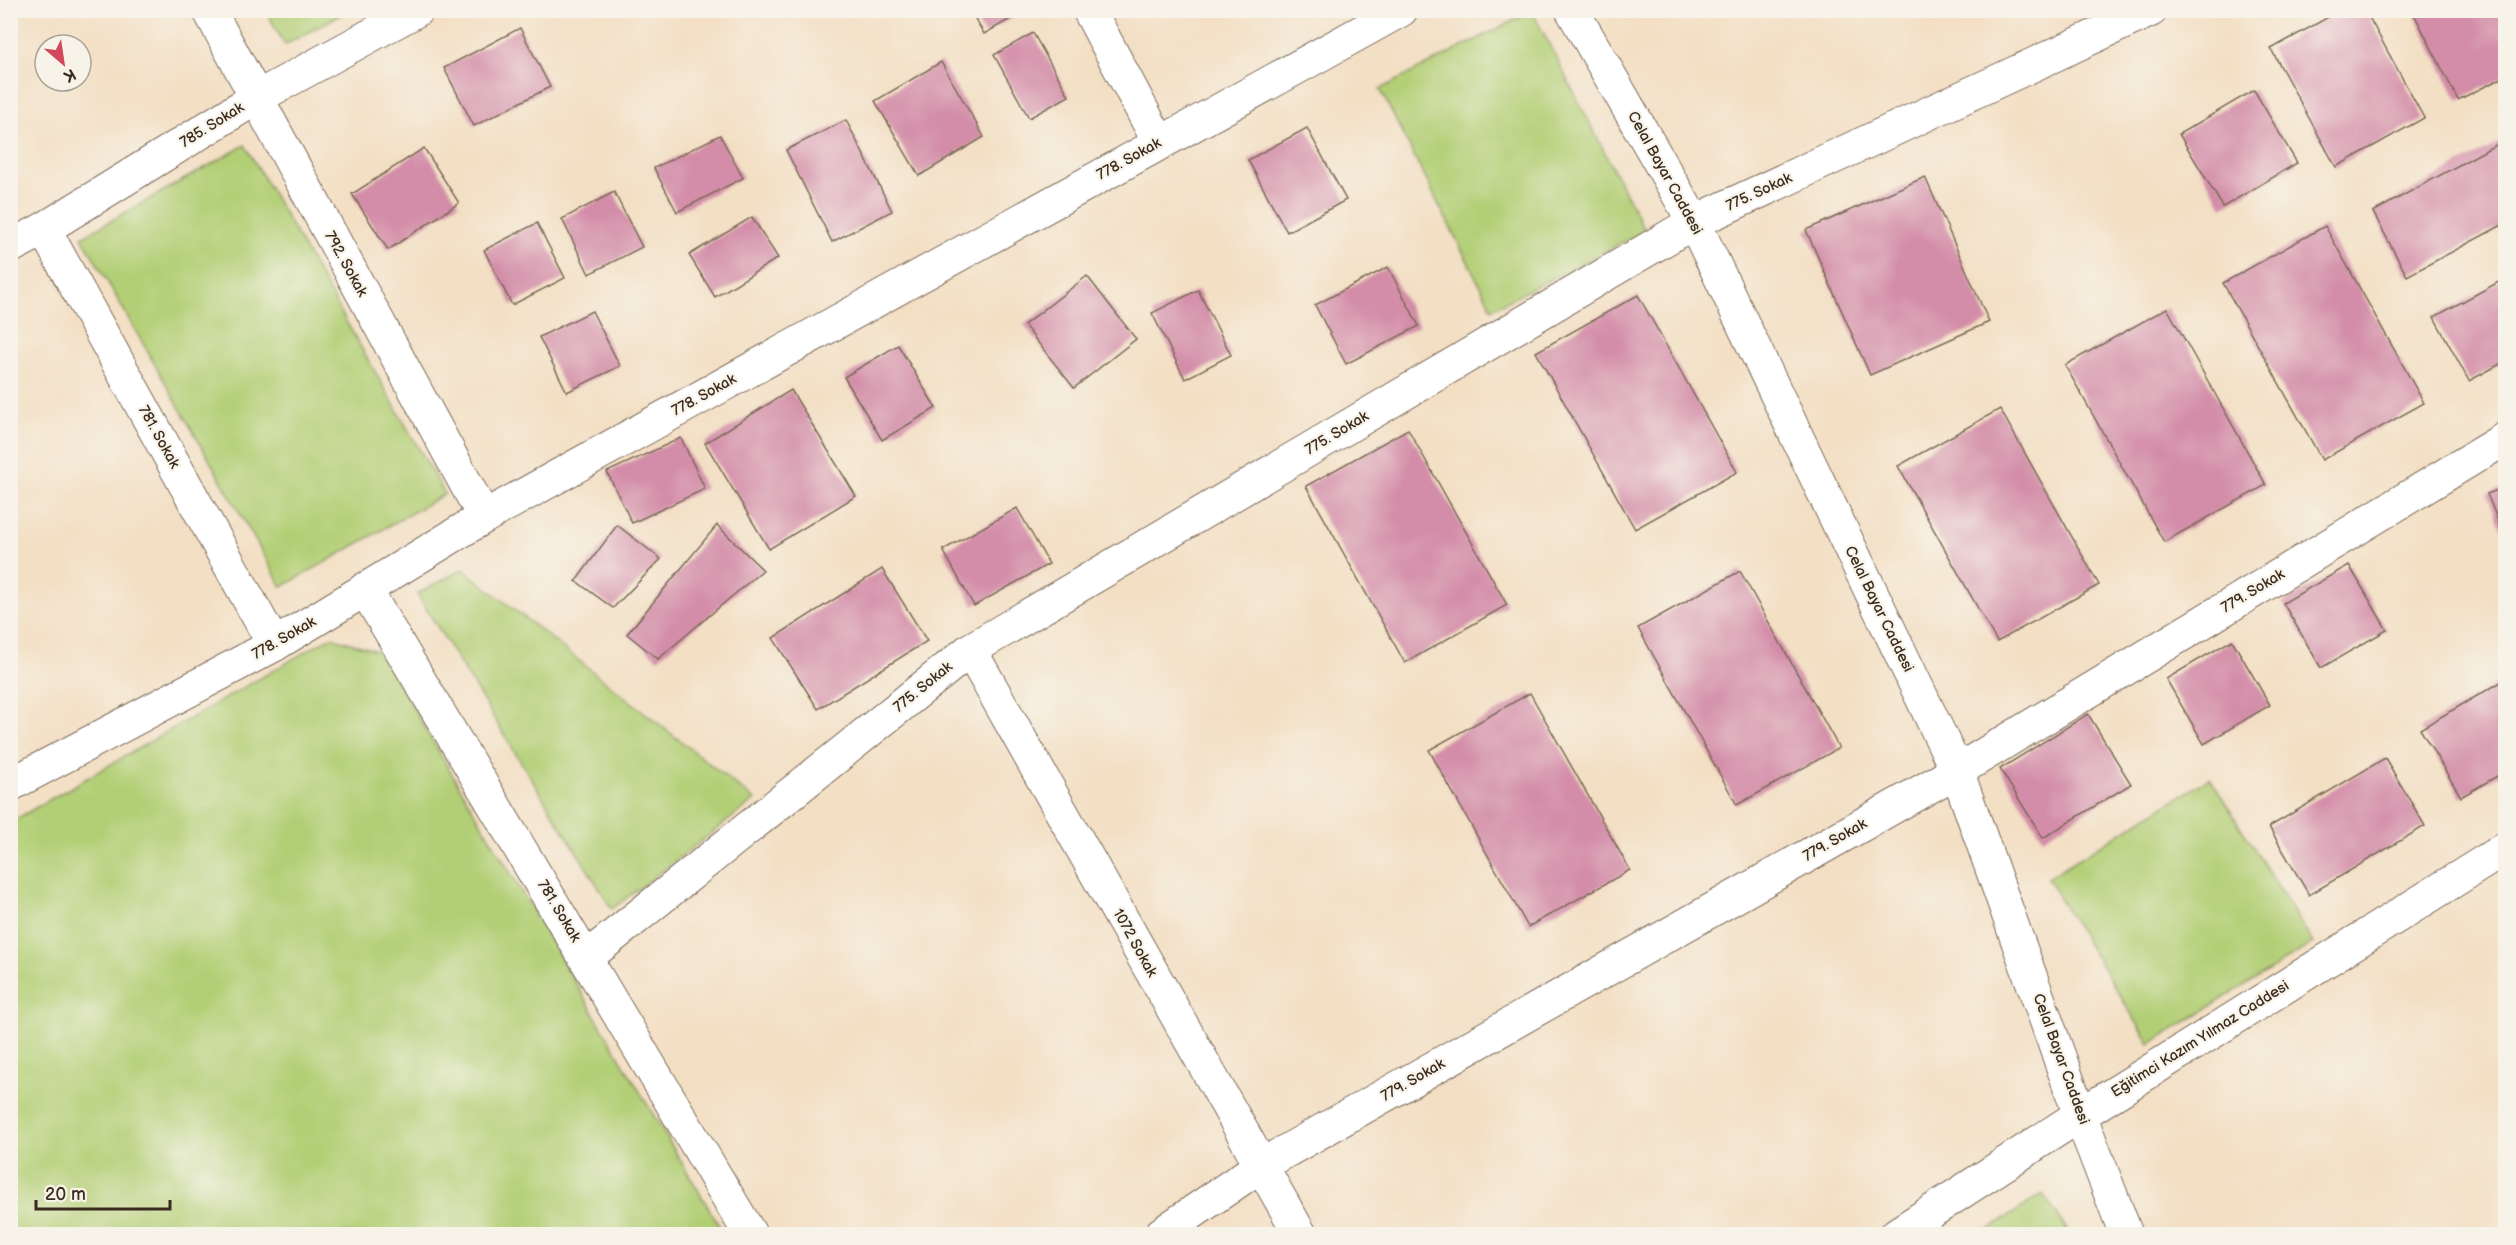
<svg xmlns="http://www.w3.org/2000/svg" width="2516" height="1245" font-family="'Balsamiq Sans',sans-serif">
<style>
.green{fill:#b2cf76;stroke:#767c4a;stroke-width:1.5}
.building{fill:#d38da8}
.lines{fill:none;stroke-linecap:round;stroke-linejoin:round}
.minor-casing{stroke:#7b6958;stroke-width:35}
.tertiary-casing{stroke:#7b6958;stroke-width:35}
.minor{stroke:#fff;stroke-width:33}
.tertiary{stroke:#fff;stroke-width:33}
.labels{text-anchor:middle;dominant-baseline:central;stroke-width:4.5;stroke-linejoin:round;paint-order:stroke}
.street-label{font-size:15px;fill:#3b2a1e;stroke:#f7f3e8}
</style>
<rect width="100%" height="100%" fill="#f7f3e8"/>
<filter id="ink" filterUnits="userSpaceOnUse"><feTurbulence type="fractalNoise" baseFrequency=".0167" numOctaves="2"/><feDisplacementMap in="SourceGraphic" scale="12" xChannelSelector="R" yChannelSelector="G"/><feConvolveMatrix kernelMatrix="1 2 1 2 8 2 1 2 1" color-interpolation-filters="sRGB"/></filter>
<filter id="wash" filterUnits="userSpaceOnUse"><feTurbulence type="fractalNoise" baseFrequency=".008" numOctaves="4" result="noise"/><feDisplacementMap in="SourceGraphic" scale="24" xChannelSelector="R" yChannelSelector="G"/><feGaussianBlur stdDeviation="1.35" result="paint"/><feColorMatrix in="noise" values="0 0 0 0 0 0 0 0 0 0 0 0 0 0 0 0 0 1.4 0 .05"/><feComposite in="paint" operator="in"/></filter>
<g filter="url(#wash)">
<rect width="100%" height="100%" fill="#f3dfc4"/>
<g class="green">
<polygon points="266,11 347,11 285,45"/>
<polygon points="1532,11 1645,231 1492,309 1380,89"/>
<polygon points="245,145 445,494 282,587 82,237"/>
<polygon points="463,569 755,800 612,909 417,594"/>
<polygon points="331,637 380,652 724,1234 11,1234 11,822"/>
<polygon points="2210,778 2313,943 2150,1044 2047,878"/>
<polygon points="2043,1194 2070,1234 1982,1234"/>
</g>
<g id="blocks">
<g class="building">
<polygon points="970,10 1022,10 1023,12 984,34"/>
<polygon points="2341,10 2365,10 2424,118 2336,167 2271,49"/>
<polygon points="2412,10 2499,10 2506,24 2506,76 2458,100"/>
<polygon points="520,28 550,87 474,126 444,68"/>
<polygon points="1033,33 1069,96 1029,118 994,55"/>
<polygon points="941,62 984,137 919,176 875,101"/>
<polygon points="2254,90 2297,163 2223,207 2179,134"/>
<polygon points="846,120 892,211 832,242 786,150"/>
<polygon points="1307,128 1346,200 1287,232 1248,160"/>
<polygon points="720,135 743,178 677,212 654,168"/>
<polygon points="2506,139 2506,223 2407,276 2373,212"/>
<polygon points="424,148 459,203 388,250 352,194"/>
<polygon points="1925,177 1989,322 1870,375 1806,230"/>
<polygon points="614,192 642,247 589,274 562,219"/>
<polygon points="752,217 778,258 715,297 689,255"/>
<polygon points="537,223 565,278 512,305 484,250"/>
<polygon points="2325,226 2424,403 2322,460 2223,283"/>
<polygon points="1388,267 1419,326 1346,364 1315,305"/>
<polygon points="1087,276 1136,339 1074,388 1024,325"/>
<polygon points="2506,278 2506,361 2469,381 2434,317"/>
<polygon points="1198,290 1231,355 1185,379 1152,313"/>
<polygon points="1638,295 1737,472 1635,529 1536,352"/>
<polygon points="2167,308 2266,485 2164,542 2065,365"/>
<polygon points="592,311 620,366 567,392 539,337"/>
<polygon points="898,345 936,408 882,440 844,377"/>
<polygon points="791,390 856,496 769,549 705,443"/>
<polygon points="2000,409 2099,585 1997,642 1898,466"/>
<polygon points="1408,429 1507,605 1405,663 1306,486"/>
<polygon points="681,438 705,489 632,523 607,472"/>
<polygon points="2506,487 2506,538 2505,538 2487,494"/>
<polygon points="1017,508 1049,564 974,606 943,550"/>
<polygon points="617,525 661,559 613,608 576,581"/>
<polygon points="717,525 763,570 658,659 627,634"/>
<polygon points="2349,565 2387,630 2321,668 2283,603"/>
<polygon points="882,569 927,641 818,709 773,638"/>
<polygon points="1740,571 1839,748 1737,805 1638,628"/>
<polygon points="2232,640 2270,705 2204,744 2166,679"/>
<polygon points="2506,679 2506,771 2461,797 2420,729"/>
<polygon points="1530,693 1630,870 1528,927 1429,750"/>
<polygon points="2088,714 2131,784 2043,838 2000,769"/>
<polygon points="2385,758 2425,826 2309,895 2269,827"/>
</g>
</g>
</g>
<g filter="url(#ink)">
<use href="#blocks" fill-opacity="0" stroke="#7b6958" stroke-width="1.5"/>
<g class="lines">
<defs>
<g id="minor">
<polyline points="209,10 484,517"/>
<polyline points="1089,10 1159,142"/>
<polyline points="44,229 274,645"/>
<polyline points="10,247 44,229 256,98 417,10"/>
<polyline points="365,589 750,1234"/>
<polyline points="970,650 1300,1234"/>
<polyline points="10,785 274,645 484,517 1401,10"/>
<polyline points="586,958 970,650 1694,222 2151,10"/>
<polyline points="1161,1234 1260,1166 1957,771 2506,438"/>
</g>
<g id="tertiary">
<polyline points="1572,10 1694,222 1957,771 2080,1115 2126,1234"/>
<polyline points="1897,1234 2080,1115 2506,848"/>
</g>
</defs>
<use href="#minor" class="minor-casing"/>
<use href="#tertiary" class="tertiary-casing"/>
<use href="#minor" class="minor"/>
<use href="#tertiary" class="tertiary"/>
</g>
</g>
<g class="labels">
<g class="street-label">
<text transform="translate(212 125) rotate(-32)">785. Sokak</text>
<text transform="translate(1129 159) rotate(-29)">778. Sokak</text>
<text transform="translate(1665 173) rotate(61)">Celal Bayar Caddesi</text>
<text transform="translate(1759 192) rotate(-25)">775. Sokak</text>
<text transform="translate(346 264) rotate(61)">792. Sokak</text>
<text transform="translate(704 395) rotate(-29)">778. Sokak</text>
<text transform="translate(1337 433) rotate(-31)">775. Sokak</text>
<text transform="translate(159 437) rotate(61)">781. Sokak</text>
<text transform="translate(2253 591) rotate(-31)">779. Sokak</text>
<text transform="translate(1879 609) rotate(64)">Celal Bayar Caddesi</text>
<text transform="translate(284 638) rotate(-30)">778. Sokak</text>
<text transform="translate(923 687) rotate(-39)">775. Sokak</text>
<text transform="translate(1835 840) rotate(-30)">779. Sokak</text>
<text transform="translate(559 911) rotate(59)">781. Sokak</text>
<text transform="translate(1135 943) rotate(61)">1072 Sokak</text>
<text transform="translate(2200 1039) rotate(-32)">Eğitimci Kazım Yılmaz Caddesi</text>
<text transform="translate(2061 1059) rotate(70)">Celal Bayar Caddesi</text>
<text transform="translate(1413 1080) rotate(-30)">779. Sokak</text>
</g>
</g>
<rect width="2516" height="1245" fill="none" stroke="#f7f3e8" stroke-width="36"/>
<g transform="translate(63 63) rotate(151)"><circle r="28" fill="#f7f3e8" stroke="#aca397" stroke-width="1.5"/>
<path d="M0-4.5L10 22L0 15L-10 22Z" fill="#d1495b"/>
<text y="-9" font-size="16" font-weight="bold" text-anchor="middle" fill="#3b2a1e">K</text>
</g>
<path d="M36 1200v9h134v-9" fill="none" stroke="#3b2a1e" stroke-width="3"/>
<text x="45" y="1200" font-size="18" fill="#3b2a1e" stroke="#f7f3e8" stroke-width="4.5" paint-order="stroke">20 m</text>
</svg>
